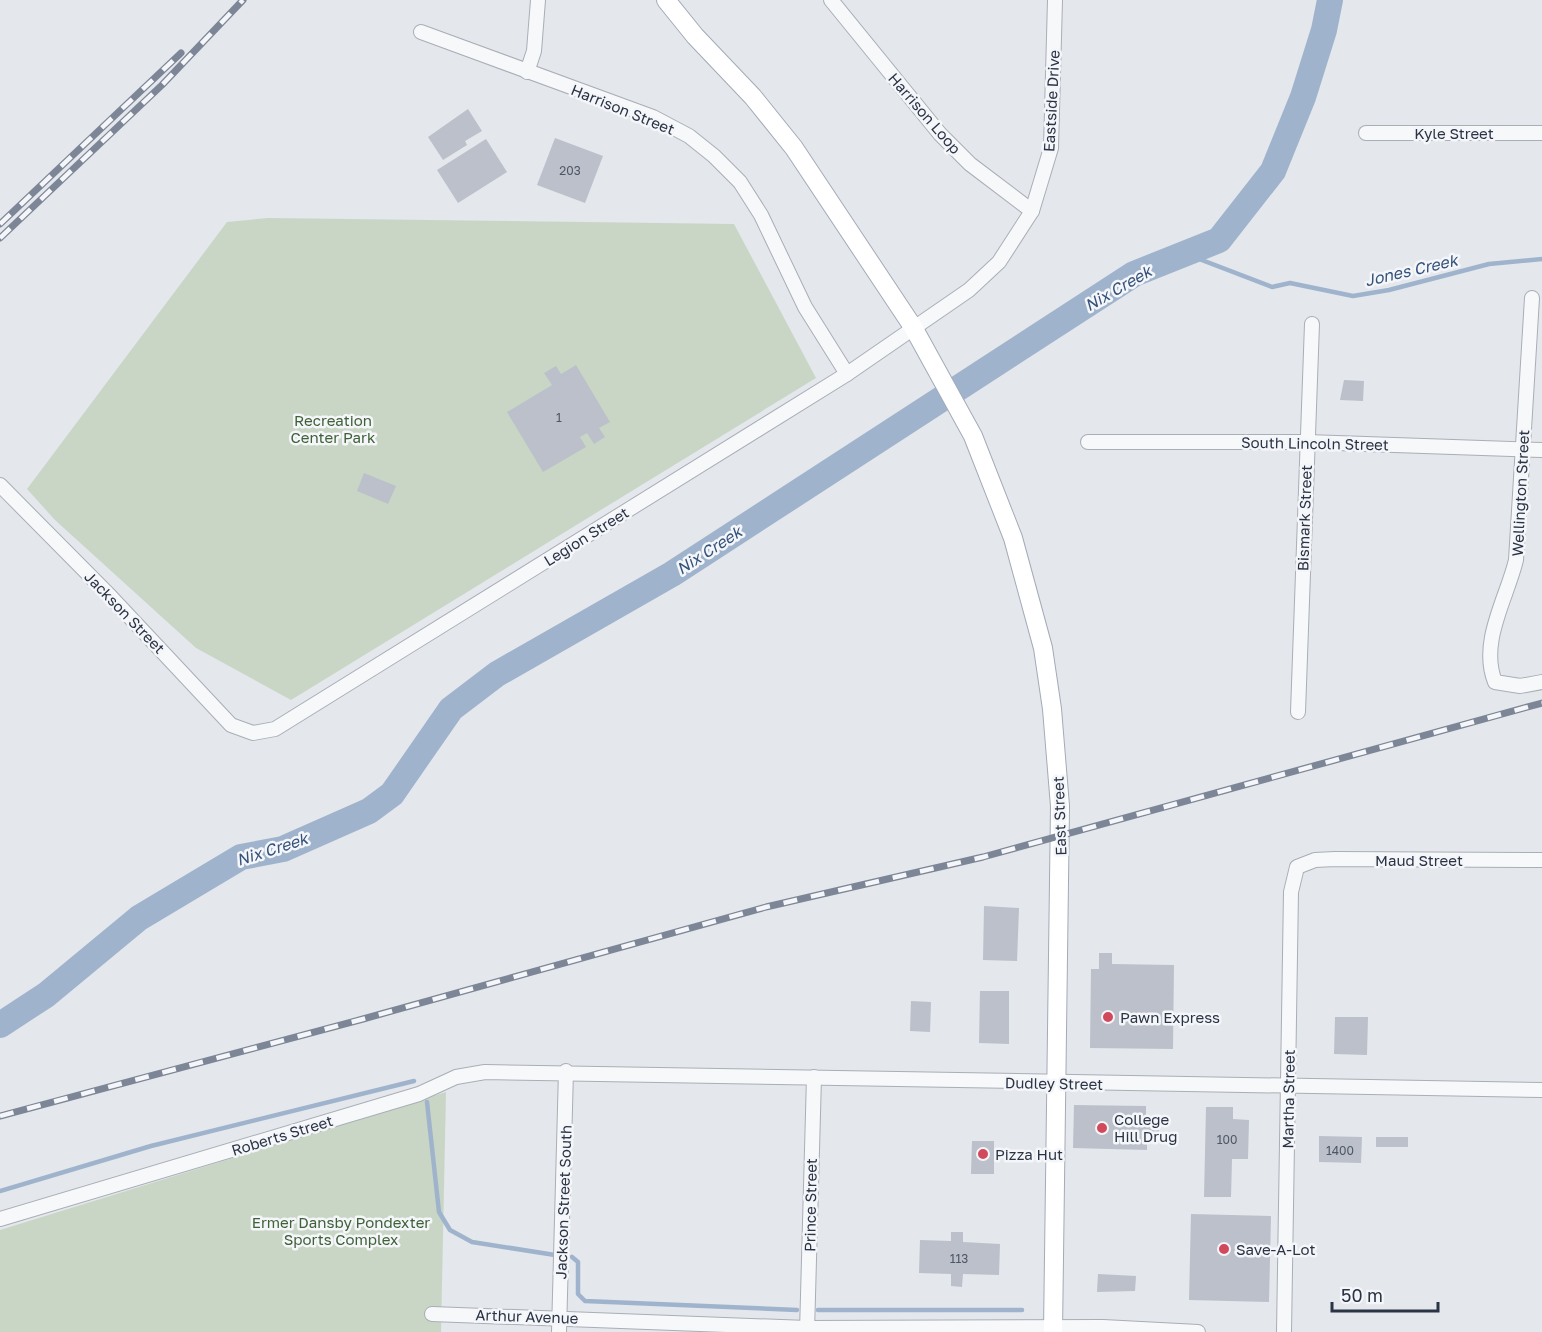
<svg xmlns="http://www.w3.org/2000/svg" width="1542" height="1332" font-family="'Golos Text',sans-serif">
<style>
.green{fill:#c9d6c5}
.lines{fill:none;stroke-linecap:round;stroke-linejoin:round}
.stream{stroke:#9fb4cc;stroke-width:4.5}
.river{stroke:#9fb4cc;stroke-width:26}
.building{fill:#bbc0ca}
.minor-casing{stroke:#a9aeb7;stroke-width:16}
.major-casing{stroke:#a3abb8;stroke-width:20}
.minor{stroke:#f7f8fa;stroke-width:14}
.major{stroke:#fff;stroke-width:18}
.rail-casing{stroke:#7d8696;stroke-width:7}
.rail{stroke:#f4f6f9;stroke-width:4.5;stroke-dasharray:14;stroke-linecap:butt}
.poi-dot{fill:#d1495b;stroke:#f4f6f9;stroke-width:2}
.labels{text-anchor:middle;dominant-baseline:central;stroke-width:5;stroke-linejoin:round;paint-order:stroke}
.number-label{font-size:12px;fill:#4f5766}
.street-label{font-size:15px;fill:#2b3445;stroke:#f4f6f9}
.park-label{font-size:15px;fill:#3f6138;stroke:#f4f6f9}
.poi-label{font-size:15px;fill:#2b3445;stroke:#f4f6f9;text-anchor:start}
.water-label{font-size:16px;font-style:italic;fill:#34527a;stroke:#f4f6f9}
</style>
<rect width="100%" height="100%" fill="#e4e7ec"/>
<g class="green">
<polygon points="268,218 734,224 816,378 291,700 196,648 55,520 27,489 227,222"/>
<polygon points="446,1092 441,1332 0,1332 0,1230"/>
</g>
<g class="lines">
<g class="stream">
<polyline points="1186,254 1272,287 1290,283 1353,296 1389,290 1489,264 1542,259"/>
<polyline points="427,1102 439,1212 450,1230 472,1242 555,1255"/>
<polyline points="0,1191 151,1146 414,1081"/>
<polyline points="572,1257 578,1262 578,1294 585,1301 797,1310"/>
<polyline points="818,1310 1022,1310"/>
</g>
<polyline class="river" points="0,1025 46,995 139,918 241,857 283,849 369,811 392,794 451,709 497,674 672,574 1134,274 1219,240 1273,171 1303,97 1324,30 1330,0"/>
</g>
<g class="building">
<polygon points="468,109 482,131 465,141 467,145 443,160 428,137"/>
<polygon points="555,138 603,156 585,203 537,185"/>
<polygon points="486,139 507,172 458,203 437,170"/>
<polygon points="576,365 610,422 599,428 605,437 594,444 587,433 580,437 586,447 543,472 507,412 552,385 544,373 556,366 561,374"/>
<polygon points="1344,380 1364,381 1363,401 1340,400"/>
<polygon points="364,473 396,486 388,504 357,491"/>
<polygon points="984,906 1019,908 1017,961 983,960"/>
<polygon points="1099,953 1112,953 1112,964 1174,965 1173,1049 1090,1048 1091,969 1099,969"/>
<polygon points="980,991 1009,991 1009,1044 979,1043"/>
<polygon points="911,1001 931,1002 930,1032 910,1031"/>
<polygon points="1335,1017 1368,1017 1367,1055 1334,1054"/>
<polygon points="1074,1105 1146,1106 1146,1125 1159,1125 1159,1132 1147,1132 1147,1150 1073,1148"/>
<polygon points="1206,1107 1233,1107 1233,1119 1249,1120 1248,1159 1232,1159 1231,1197 1204,1197"/>
<polygon points="1319,1136 1362,1137 1361,1163 1319,1162"/>
<rect x="1376" y="1137" width="32" height="10"/>
<polygon points="972,1141 994,1141 994,1174 971,1174"/>
<polygon points="1191,1214 1271,1216 1269,1302 1189,1300"/>
<polygon points="951,1232 963,1232 963,1242 1000,1244 999,1275 963,1274 962,1287 951,1286 951,1274 919,1273 920,1240 951,1241"/>
<polygon points="1098,1274 1136,1276 1135,1291 1097,1292"/>
</g>
<g class="lines">
<defs>
<g id="minor">
<polyline points="831,0 940,134 970,164 1032,211"/>
<polyline points="421,32 653,117 689,136 714,156 740,182 761,215 805,307 847,374"/>
<polyline points="527,72 534,51 538,0"/>
<polyline points="1366,133 1542,133"/>
<path d="M1532,298L1516,560C1507,598 1479,642 1495,682L1520,686L1542,682"/>
<polyline points="1088,442 1307,442 1542,450"/>
<polyline points="0,485 111,597 231,725 253,733 275,729 847,374 969,290 999,262 1032,211 1051,148 1055,0"/>
<polyline points="1298,712 1312,324"/>
<polyline points="0,1219 419,1094 456,1077 485,1072 1542,1090"/>
<polyline points="432,1314 807,1328 1103,1327 1198,1332"/>
<polyline points="559,1332 566,1071"/>
<polyline points="807,1332 814,1077"/>
<polyline points="1284,1332 1291,892 1297,867 1315,860 1335,859 1542,860"/>
</g>
<polyline id="major" points="666,0 695,36 753,97 794,148 913,327 973,436 1013,538 1043,648 1052,709 1060,806 1053,1332"/>
</defs>
<use href="#minor" class="minor-casing"/>
<use href="#major" class="major-casing"/>
<use href="#minor" class="minor"/>
<use href="#major" class="major"/>
<defs>
<g id="rail">
<polyline points="0,224 181,53"/>
<polyline points="0,238 162,85 243,0"/>
<polyline points="0,1116 363,1019 766,907 983,857 1542,703"/>
</g>
</defs>
<use href="#rail" class="rail-casing"/>
<use href="#rail" class="rail"/>
</g>
<g class="poi-dot">
<circle cx="1108" cy="1017" r="6"/>
<circle cx="1102" cy="1128" r="6"/>
<circle cx="983" cy="1154" r="6"/>
<circle cx="1224" cy="1249" r="6"/>
</g>
<g class="labels">
<g class="number-label">
<text x="570" y="170">203</text>
<text x="559" y="417">1</text>
<text x="1227" y="1139">100</text>
<text x="1340" y="1150">1400</text>
<text x="959" y="1258">113</text>
</g>
<g class="street-label">
<text transform="translate(1051 101) rotate(-87)">Eastside Drive</text>
<text transform="translate(623 109) rotate(22)">Harrison Street</text>
<text transform="translate(925 113) rotate(49)">Harrison Loop</text>
<text x="1454" y="133">Kyle Street</text>
<text transform="translate(1315 443) rotate(1)">South Lincoln Street</text>
<text transform="translate(1520 493) rotate(-87)">Wellington Street</text>
<text transform="translate(1304 518) rotate(-88)">Bismark Street</text>
<text transform="translate(586 536) rotate(-32)">Legion Street</text>
<text transform="translate(125 612) rotate(46)">Jackson Street</text>
<text transform="translate(1059 816) rotate(-92)">East Street</text>
<text x="1419" y="860">Maud Street</text>
<text transform="translate(1054 1083) rotate(1)">Dudley Street</text>
<text transform="translate(1288 1099) rotate(-89)">Martha Street</text>
<text transform="translate(282 1135) rotate(-17)">Roberts Street</text>
<text transform="translate(563 1202) rotate(-88)">Jackson Street South</text>
<text transform="translate(810 1205) rotate(-89)">Prince Street</text>
<text transform="translate(527 1316) rotate(2)">Arthur Avenue</text>
</g>
<g class="park-label">
<text x="333" y="420">Recreation<tspan x="333" dy="17">Center Park</tspan></text>
<text x="341" y="1222">Ermer Dansby Pondexter<tspan x="341" dy="17">Sports Complex</tspan></text>
</g>
<g class="poi-label">
<text x="1120" y="1017">Pawn Express</text>
<text x="1114" y="1119">College<tspan x="1114" dy="17">Hill Drug</tspan></text>
<text x="995" y="1154">Pizza Hut</text>
<text x="1236" y="1249">Save-A-Lot</text>
</g>
<g class="water-label">
<text transform="translate(1411 270) rotate(-13)">Jones Creek</text>
<text transform="translate(1118 288) rotate(-30)">Nix Creek</text>
<text transform="translate(709 550) rotate(-33)">Nix Creek</text>
<text transform="translate(272 849) rotate(-18)">Nix Creek</text>
</g>
</g>
<path d="M1332 1302v9h106v-9" fill="none" stroke="#2b3445" stroke-width="3"/>
<text x="1341" y="1302" font-size="18" fill="#2b3445" stroke="#f4f6f9" stroke-width="4.5" paint-order="stroke">50 m</text>
</svg>
